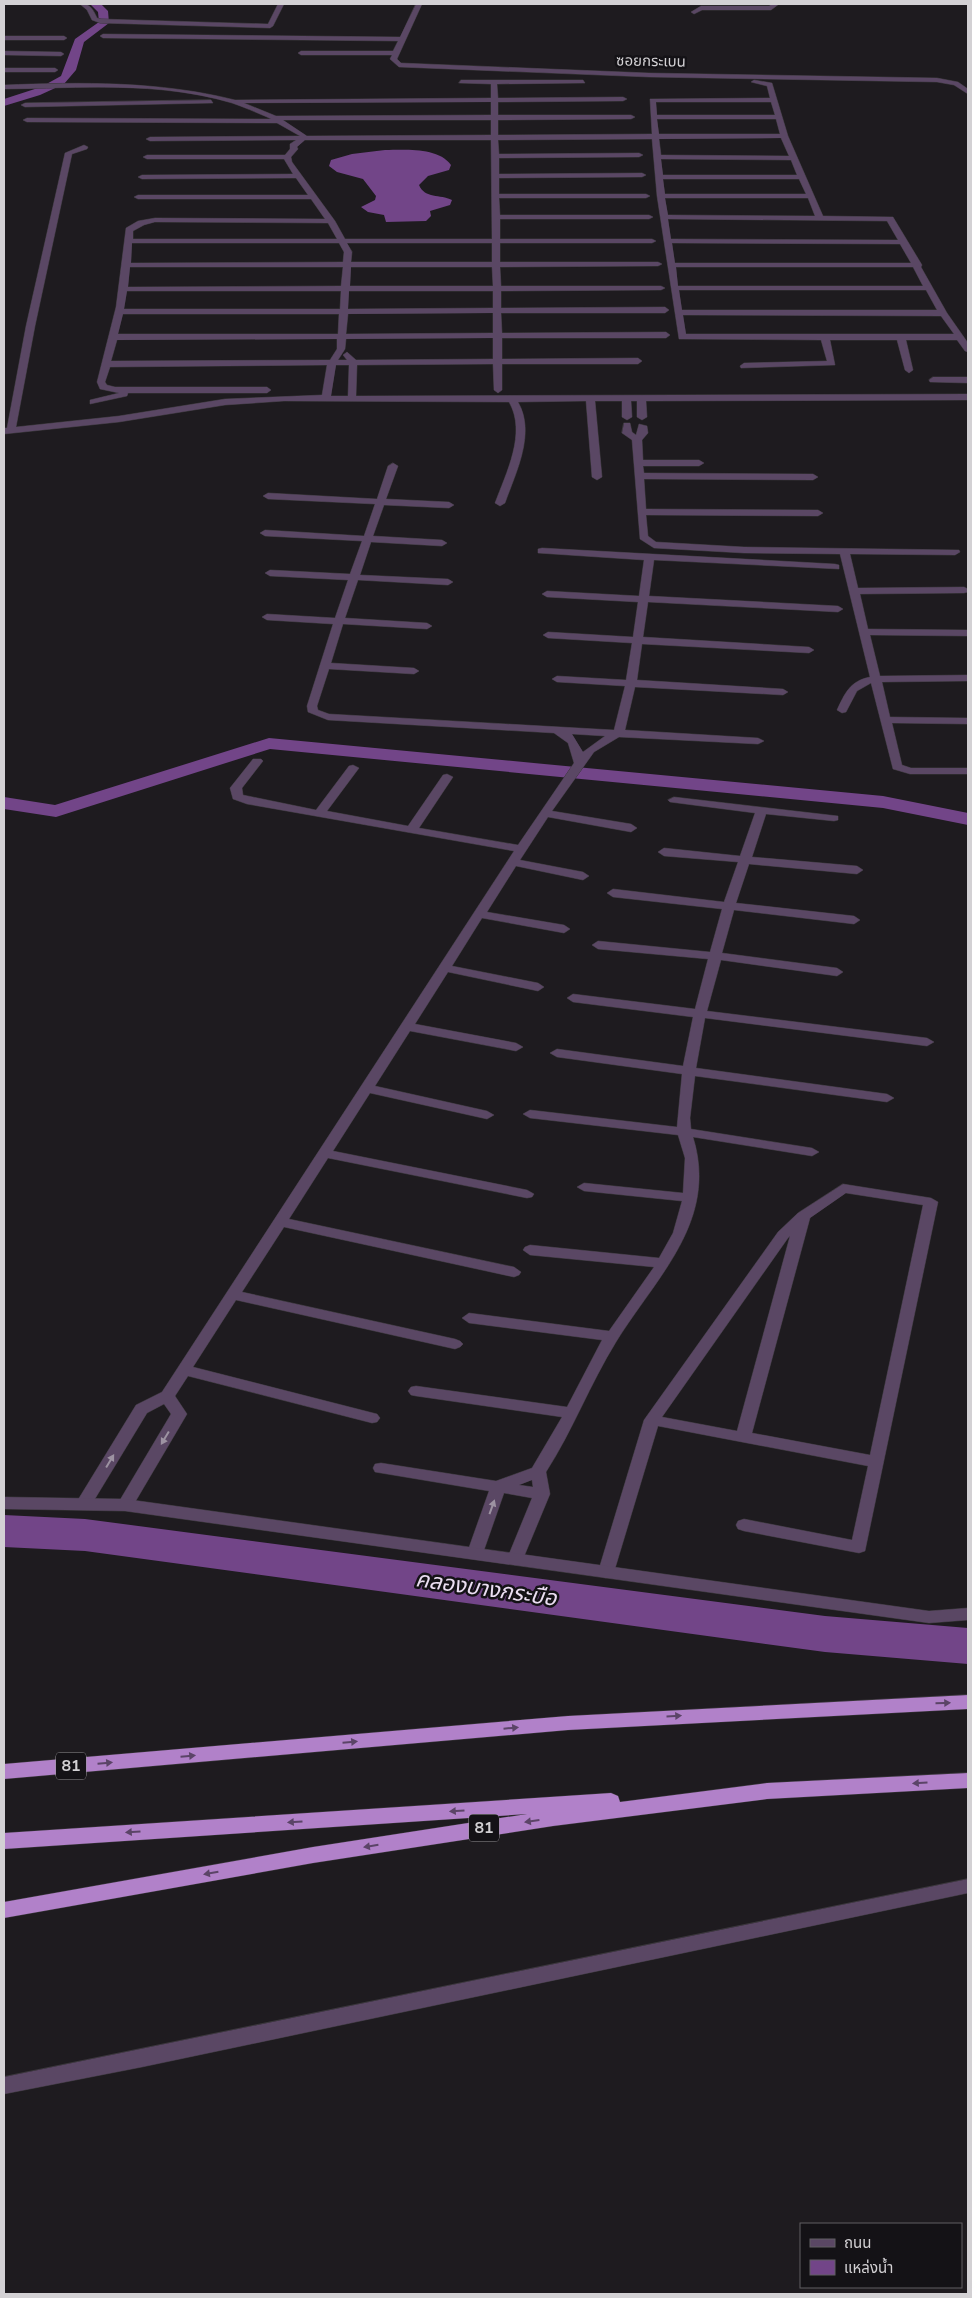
<svg xmlns="http://www.w3.org/2000/svg" width="972" height="2298" font-family="'Nunito Sans','Noto Sans Thai',sans-serif">
<style>
.water{fill:#724588}
.lines{fill:none;stroke-linecap:round;stroke-linejoin:round}
.canal{fill:#724588;fill-rule:evenodd}
.river{fill:#724588;fill-rule:evenodd}
.minor-casing{stroke:#3b383c;stroke-width:1}
.tertiary-casing{stroke:#3b383c;stroke-width:1}
.motorway-casing{stroke:#3b383c;stroke-width:1}
.minor{fill:#5a4764;fill-rule:evenodd}
.tertiary{fill:#5a4764;fill-rule:evenodd}
.motorway{fill:#b181c9;fill-rule:evenodd}
.oneway{fill:#9d93a2}
.oneway2{fill:#5b4467}
.labels{text-anchor:middle;dominant-baseline:central;stroke-width:5;stroke-linejoin:round;paint-order:stroke}
.far-street-label{font-size:15px;fill:#d3d1d4;stroke:#141216}
.shield{fill:#141216;stroke:#9a989b;stroke-width:1}
.shield-label{font-size:16px;font-weight:bold;fill:#d3d1d4}
.near-water-label{font-size:22px;font-style:italic;fill:#ebdef2;stroke:#141216}
</style>
<rect width="100%" height="100%" fill="#1e1b1f"/>
<path class="water" d="M385,150C405,150 438,147 451,165L449,170L428,176L419,185C425,199 440,194 452,200L450,205L430,211L431,216L426,221L386,222L384,215L368,212L361,207L375,200L376,196L363,179L337,172L329,166L331,160L352,154Z"/>
<g class="lines">
<g class="canal">
<polygon points="90,4 101,4 108,11 109,23 84,42 76,70 64,84 40,95 4,106 4,99 41,87 61,76 75,39 99,22 98,12"/>
<polygon points="269,738 883,796 968,813 968,825 883,808 270,749 56,817 4,809 4,797 55,805"/>
</g>
<polygon class="river" points="4,1515 85,1519 825,1616 968,1628 968,1664 825,1652 85,1551 4,1547"/>
<defs>
<g id="minor">
<path d="M80,4C90,3 93,9 97,18L101,19L268,24L278,4H284L273,26L270,28L100,23L92,20L87,10Z"/>
<polygon points="416,4 422,4 397,59 401,63 649,73 937,78 958,82 968,89 968,94 954,85 937,82 649,77 399,67 390,59 392,55 301,55 298,53 301,51 393,51 398,41 103,38 100,36 103,34 400,37"/>
<polygon points="772,4 779,4 771,10 702,10 694,14 691,12 701,6 769,6"/>
<polygon points="4,36 64,36 67,38 64,40 4,40"/>
<polygon points="4,51 61,52 64,54 61,56 4,55"/>
<polygon points="4,68 55,68 58,70 55,72 4,72"/>
<path d="M461,80H583L585,83L497,84L498,98L623,97L627,99L623,101L498,102V115H631L635,117L631,119L498,120V135L652,134L650,99L770,98L767,86L751,82L754,80L772,83L788,136L823,216L893,217L922,265L921,267L947,313L968,343V352L965,351L957,340H906L913,370L909,373L905,370L897,340H830L835,365L741,368L740,366L744,363L827,361L821,340L679,339L657,196L652,139L498,140L499,154L639,153L643,155L639,157L499,158V174L642,173L646,175L642,177L499,178V194H646L650,196L646,198H499L500,215H649L653,217L649,219H500V239H652L656,241L652,243H500V262H658L662,264L658,266L500,267L501,286H661L665,288L661,290L501,291V308L665,307L669,310L665,313H501L502,333L666,332L670,335L666,338H502V359L638,358L642,361L638,364H502V390L498,393L494,390L493,364L357,365L356,396L968,394V400L646,401L647,417L642,420L637,417V401H631L632,417L627,420L622,417V401H595L602,477L597,480L592,477L586,401L518,402C536,433 516,472 505,503L500,506L495,503C506,473 527,433 509,402L284,401L225,405L119,422L4,434V428H7L26,326L65,153L84,145L88,147L87,149L72,154L35,326L16,427L119,416L225,399L322,395L327,365L110,367L105,382L107,385L115,387H267L271,390L267,393H128L127,396L90,404V400L119,393L100,389L97,382L116,307L126,228L138,221L155,218L325,219L311,199H138L134,197L138,195H308L296,178L142,179L138,177L142,175L293,174L284,159H147L143,157L147,155H285L290,149V144L296,140L150,141L146,139L150,137L300,136L277,123L27,122L23,120L27,118L271,119L267,117C255,112 244,107 232,103C159,81 79,88 4,89V85C82,82 159,81 235,100L491,98V84L459,83ZM491,102V115L276,116L244,103ZM656,102H771L775,115H657ZM657,119H776L780,134H659ZM283,120H491V135L307,136ZM781,138L789,156L661,155L659,139ZM305,140H491L492,239H345L335,221L292,162L291,157L298,149L297,147ZM661,159L791,160L797,175H663ZM663,179H799L806,194H665ZM665,198H808L815,216L668,215ZM668,219L887,221L898,240L671,239ZM155,222L328,223L337,239H133V231L144,225ZM132,243H339L344,252L343,262L131,263ZM347,243H492V262H351L352,252ZM672,243L900,244L911,263H675ZM130,267H343L341,286L128,287ZM351,267H492L493,286H350ZM676,267H913L923,286H678ZM679,290H926L937,310H682ZM127,291H341L340,309H124ZM349,291H493V308L348,309ZM493,313V333L346,334L348,314ZM123,314H339L338,334H118ZM683,315L941,316L954,334H686ZM493,338V359L356,360L347,352L343,355L347,360H338L345,349L346,339ZM337,339V349L330,360L111,361L117,340ZM336,365H349L348,396H331Z"/>
<polygon points="211,100 213,103 25,107 21,105 25,103"/>
<polygon points="933,377 968,377 968,383 930,382 929,380"/>
<path d="M624,423H630L632,432L636,435L639,424L647,426L648,433L642,440L643,460H699L704,463L699,466H643L644,473L813,474L818,477L813,480L644,479L646,509L818,510L823,513L818,516L646,515L648,536L656,542L744,547L959,550L960,552L955,555L850,554L858,588L964,587L968,589V592L964,593L860,594L868,629L968,630V636L870,635L880,676L968,675V681L882,682L890,717L968,718V724L892,723L902,765L911,768H968V774H910L893,769L871,683L857,691L846,712L842,713L837,710C845,693 850,681 870,677L840,554L744,553L654,548L640,539L632,440L622,433Z"/>
<path d="M393,463L398,466L386,499L449,502L454,505L449,508L384,505L373,536L442,540L447,543L442,546L371,542L360,575L448,579L453,582L448,585L358,580L345,618L427,623L432,626L427,629L343,624L331,663L414,668L419,671L414,674L329,669L317,706L318,710L329,714L614,730L625,686L557,682L552,679L557,676L626,680L632,643L548,638L543,635L548,632L633,637L638,602L547,597L542,594L547,591L639,596L644,560L538,553V549L542,548L835,564L839,565V569L654,560L649,596L838,606L843,609L838,612L648,602L643,637L809,647L814,650L809,653L642,644L637,680L783,689L788,692L783,695L635,687L625,730L758,738L764,741L758,744L619,737L594,752L552,811L631,824L637,828L631,832L548,817L520,860L583,872L589,876L583,880L516,866L487,912L564,925L570,929L564,933L482,918L452,966L538,983L544,987L538,991L448,972L415,1024L516,1043L523,1047L516,1051L410,1031L375,1086L487,1111L494,1115L487,1119L370,1093L333,1151L527,1190L534,1194L532,1197L527,1198L328,1158L289,1219L514,1267L521,1272L519,1275L514,1277L284,1227L242,1292L455,1339L460,1341L463,1344L460,1347L455,1349L236,1300L193,1367L377,1414L380,1418L377,1422L372,1423L188,1376L175,1396L187,1414L131,1509H119L117,1505L171,1414L164,1404L147,1413L90,1507H78L76,1503L136,1405L162,1392L514,851L247,804L233,799L230,788L253,759H261L263,761L242,788L243,795L316,810L349,766L353,765L359,768L327,811L408,826L443,775L447,774L453,777L419,828L518,845L574,763L568,743L554,733L328,720L308,712L307,706L333,624L267,620L262,617L267,614L335,618L348,580L270,576L265,573L270,570L350,574L362,541L265,536L260,533L265,530L364,536L375,504L268,499L263,496L268,493L377,499L388,466ZM572,734L605,736L583,752Z"/>
<path d="M674,797L838,816V820L834,821L766,814L752,857L857,866L863,870L857,874L749,864L736,903L854,916L860,920L854,924L734,910L722,953L837,968L843,972L837,976L721,960L707,1011L927,1038L934,1042L927,1046L705,1018L696,1068L887,1094L894,1098L887,1102L695,1076L690,1118L691,1129L812,1148L819,1152L812,1156L693,1137C719,1221 656,1277 616,1342C590,1384 573,1430 546,1472L550,1494L523,1559L521,1563L515,1565L509,1563L507,1559L532,1498L504,1493L483,1553L481,1557H469L467,1553L489,1491L375,1472L373,1468L375,1464L381,1463L496,1481L532,1468L562,1417L416,1396L411,1395L408,1391L411,1387L416,1386L567,1407L602,1340L469,1323L462,1318L469,1313L609,1331L654,1267L530,1255L523,1250L525,1247L530,1245L659,1258L673,1233L682,1201L584,1191L577,1187L584,1183L683,1193L685,1158L678,1135L530,1118L523,1114L530,1110L677,1127L682,1074L557,1057L550,1053L557,1049L683,1066L693,1017L573,1002L567,998L573,994L695,1009L708,959L598,949L592,945L598,941L710,952L722,909L613,897L607,893L613,889L724,902L738,862L664,856L658,852L664,848L740,856L755,813L670,802L668,800ZM532,1480L533,1487L519,1485Z"/>
<path d="M843,1184L931,1198L938,1202L865,1551L859,1553L744,1531L738,1529L736,1525L738,1521L744,1519L852,1540L868,1466L658,1426L614,1572L612,1576L606,1578L600,1576L598,1572L644,1420L778,1232L798,1213ZM846,1193L923,1205L870,1455L752,1433L810,1218ZM790,1236L737,1431L662,1417L788,1238Z"/>
<polygon points="968,1879 968,1893 142,2067 4,2094 4,2077"/>
</g>
<polygon id="tertiary" points="4,1497 125,1499 929,1611 968,1608 968,1620 929,1623 125,1511 4,1509"/>
<g id="motorway">
<polygon points="968,1695 968,1709 568,1730 4,1779 4,1764 568,1716"/>
<polygon points="968,1773 968,1788 767,1799 553,1826 313,1863 4,1918 4,1902 313,1847 527,1814 4,1849 4,1833 611,1793 618,1796 620,1802 767,1783"/>
</g>
</defs>
<use href="#minor" class="minor-casing"/>
<use href="#tertiary" class="tertiary-casing"/>
<use href="#motorway" class="motorway-casing"/>
<use href="#minor" class="minor"/>
<use href="#tertiary" class="tertiary"/>
<use href="#motorway" class="motorway"/>
</g>
<defs><path id="oneway-solid" d="M-6-.8H1V-3.2L6.5 0L1 3.2V.8H-6Z" transform="scale(1.25)"/></defs>
<g class="oneway">
<use href="#oneway-solid" transform="translate(165 1438) rotate(121)"/>
<use href="#oneway-solid" transform="translate(110 1461) rotate(-59)"/>
<use href="#oneway-solid" transform="translate(492 1507) rotate(-70)"/>
</g>
<g class="oneway2">
<use href="#oneway-solid" transform="translate(943 1703) rotate(-2)"/>
<use href="#oneway-solid" transform="translate(674 1716) rotate(-3)"/>
<use href="#oneway-solid" transform="translate(511 1728) rotate(-5)"/>
<use href="#oneway-solid" transform="translate(350 1742) rotate(-5)"/>
<use href="#oneway-solid" transform="translate(188 1756) rotate(-5)"/>
<use href="#oneway-solid" transform="translate(105 1763) rotate(-5)"/>
<use href="#oneway-solid" transform="translate(920 1783) rotate(177)"/>
<use href="#oneway-solid" transform="translate(457 1811) rotate(176)"/>
<use href="#oneway-solid" transform="translate(532 1821) rotate(172)"/>
<use href="#oneway-solid" transform="translate(295 1822) rotate(176)"/>
<use href="#oneway-solid" transform="translate(133 1832) rotate(176)"/>
<use href="#oneway-solid" transform="translate(371 1846) rotate(171)"/>
<use href="#oneway-solid" transform="translate(211 1873) rotate(170)"/>
</g>
<g class="labels">
<g class="far-street-label">
<text transform="translate(651 61) rotate(1)">ซอยกระเบน</text>
</g>
<g class="shield">
<rect x="56" y="1752.5" width="30" height="27" rx="4"/>
<rect x="469" y="1814.5" width="30" height="27" rx="4"/>
</g>
<g class="shield-label">
<text x="71" y="1766">81</text>
<text x="484" y="1828">81</text>
</g>
<g class="near-water-label">
<text transform="translate(486 1589) rotate(8)">คลองบางกระบือ</text>
</g>
</g>
<rect width="972" height="2298" fill="none" stroke="#d3d1d4" stroke-width="10"/>
<rect x="800" y="2223" width="162" height="65" fill="#141216" stroke="#605e62"/>
<rect x="810" y="2239" width="25" height="8" fill="#5a4764" stroke="#605e62"/>
<text x="844" y="2248" font-size="15" fill="#d3d1d4">ถนน</text>
<rect x="810" y="2260" width="25" height="15" fill="#724588" stroke="#605e62"/>
<text x="844" y="2273" font-size="15" fill="#d3d1d4">แหล่งน้ำ</text>
</svg>
